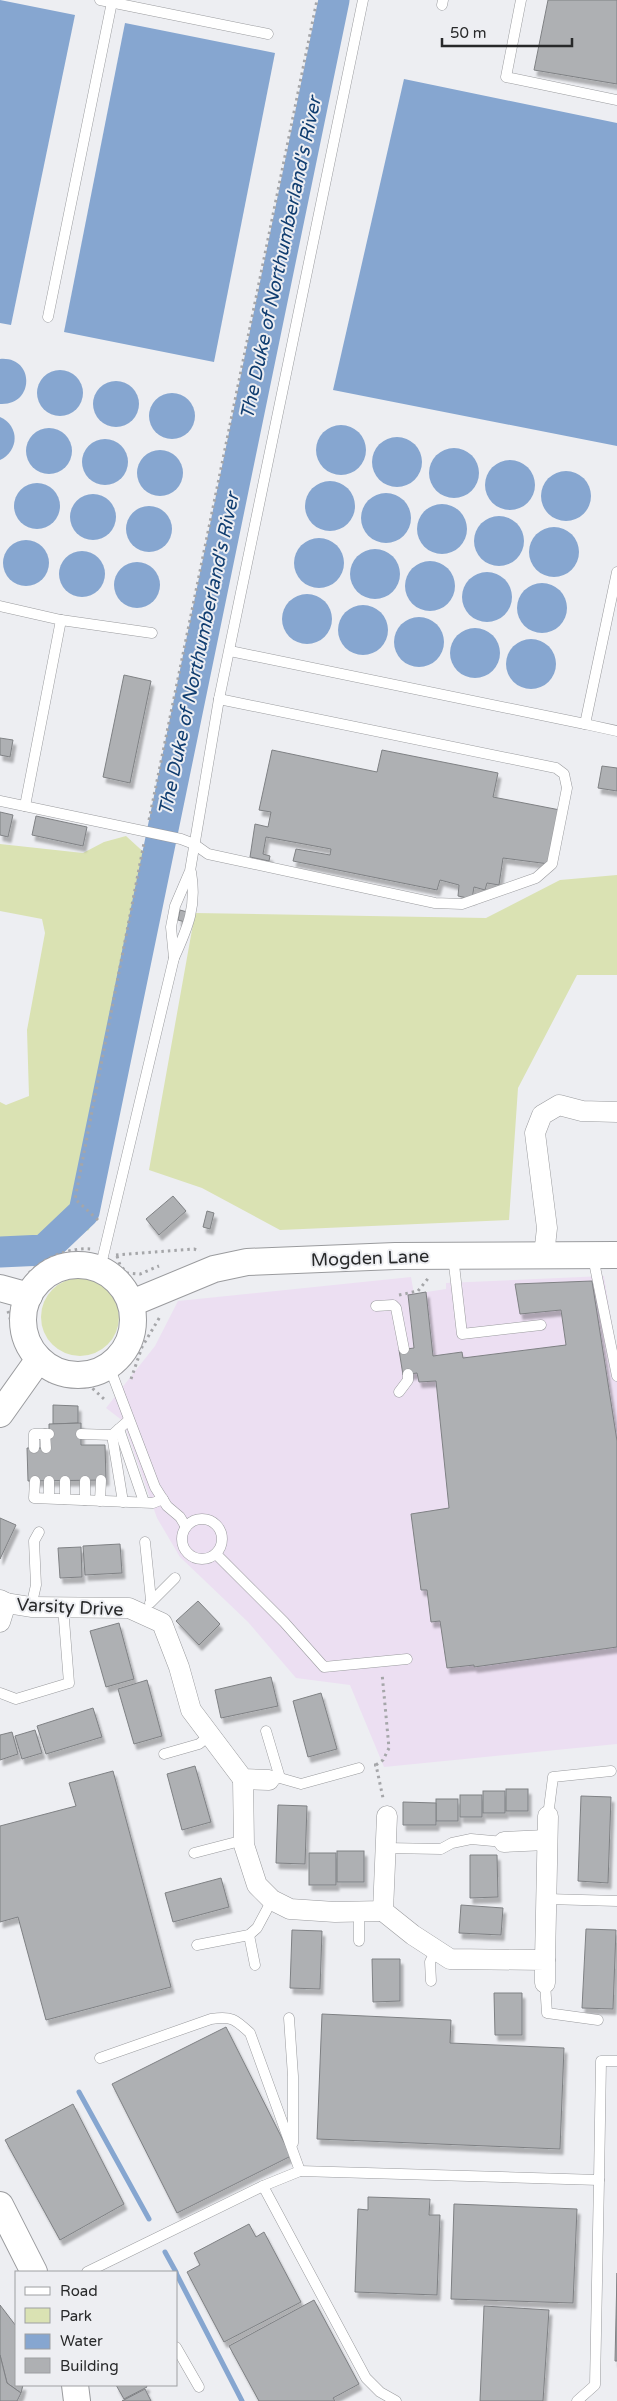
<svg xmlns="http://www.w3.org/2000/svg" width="617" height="2401" font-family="'Varela Round',sans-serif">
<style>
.commercial{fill:#ecdff2}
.green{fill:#dae2b3}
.water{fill:#86a6d0}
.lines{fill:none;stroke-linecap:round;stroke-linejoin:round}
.stream{stroke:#86a6d0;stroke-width:5}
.river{stroke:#86a6d0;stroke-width:31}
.building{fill:#aeb0b3;stroke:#7f8184;filter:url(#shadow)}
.service-casing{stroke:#9a9b9e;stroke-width:11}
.minor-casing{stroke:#9a9b9e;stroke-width:21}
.tertiary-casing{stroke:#9a9b9e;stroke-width:28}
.path{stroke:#a5a6a9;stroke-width:3;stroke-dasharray:2.5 4;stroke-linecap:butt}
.service{stroke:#fff;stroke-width:10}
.minor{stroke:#fff;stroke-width:20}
.tertiary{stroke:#fff;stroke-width:26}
.labels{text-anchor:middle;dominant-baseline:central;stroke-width:4;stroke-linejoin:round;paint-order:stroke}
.street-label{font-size:18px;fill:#28292a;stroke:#edeef2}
.water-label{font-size:19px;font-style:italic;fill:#103d70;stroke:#edeef2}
</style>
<defs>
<filter id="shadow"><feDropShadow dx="3" dy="5.5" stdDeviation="1" flood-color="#0004"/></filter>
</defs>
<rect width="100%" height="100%" fill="#edeef2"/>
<polygon class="commercial" points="604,1276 617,1356 617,1744 384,1767 350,1685 296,1678 248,1622 180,1557 157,1518 123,1421 106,1408 155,1346 178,1301 411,1277 414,1294 446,1289 446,1283"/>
<g class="green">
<polygon points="126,836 149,857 85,1163 99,1194 89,1230 9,1259 0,1260 0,1102 6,1105 29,1096 27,1030 45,933 42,919 0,911 0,844 83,853 104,842"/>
<polygon points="617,875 617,975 577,975 518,1088 509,1220 280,1230 202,1188 149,1170 195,913 486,918 560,880"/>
<circle cx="80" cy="1317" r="39"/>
</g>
<g class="water">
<polygon points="0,0 75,15 11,325 0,323"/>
<polygon points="125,23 275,53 214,362 64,332"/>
<polygon points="404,79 617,123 617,446 333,390"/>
<path d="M0,359C35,356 35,406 0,404Z"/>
<circle cx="60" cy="393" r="23"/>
<circle cx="116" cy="404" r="23"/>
<circle cx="172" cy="416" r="23"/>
<path d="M0,417C20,426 19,451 0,460Z"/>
<circle cx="341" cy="450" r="25"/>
<circle cx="49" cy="451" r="23"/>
<circle cx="397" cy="462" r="25"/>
<circle cx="105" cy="462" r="23"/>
<circle cx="454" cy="473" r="25"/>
<circle cx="160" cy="473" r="23"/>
<circle cx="510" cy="485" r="25"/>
<circle cx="566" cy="496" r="25"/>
<circle cx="330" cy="506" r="25"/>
<circle cx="37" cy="506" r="23"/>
<circle cx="386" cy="518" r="25"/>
<circle cx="93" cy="517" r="23"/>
<circle cx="442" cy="529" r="25"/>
<circle cx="149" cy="529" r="23"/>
<circle cx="499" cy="541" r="25"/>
<circle cx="554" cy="552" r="25"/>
<circle cx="319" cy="563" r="25"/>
<circle cx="26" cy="563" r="23"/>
<circle cx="375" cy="574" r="25"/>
<circle cx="82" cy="574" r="23"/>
<circle cx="430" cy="586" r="25"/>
<circle cx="137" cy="585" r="23"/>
<circle cx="487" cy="597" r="25"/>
<circle cx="542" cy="608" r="25"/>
<circle cx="307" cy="619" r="25"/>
<circle cx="363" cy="630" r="25"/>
<circle cx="419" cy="642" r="25"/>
<circle cx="475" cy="653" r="25"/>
<circle cx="531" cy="664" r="25"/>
</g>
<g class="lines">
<g class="stream">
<polyline points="79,2092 149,2219"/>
<polyline points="165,2252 176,2272"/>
<polyline points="176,2273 242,2401"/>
</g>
<polyline class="river" points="0,1252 44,1250 84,1212 334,0"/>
</g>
<g class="building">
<polygon points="548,0 617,0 617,84 534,70"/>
<polygon points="124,675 151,681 130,783 103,777"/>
<polygon points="0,738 13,740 10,757 0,755"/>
<polygon points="272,750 377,772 382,750 498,773 493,797 560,810 549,864 503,858 499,885 487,883 485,890 474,887 472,899 458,896 459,885 440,880 437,890 293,861 296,849 330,855 331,849 266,837 263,854 270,856 269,861 250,857 255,824 268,827 271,812 259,810"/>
<polygon points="602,766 617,768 617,791 598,788"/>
<polygon points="0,812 13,815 8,837 0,835"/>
<polygon points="36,816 87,827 83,846 32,835"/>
<polygon points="180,910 187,912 185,922 178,920"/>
<polygon points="173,1196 186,1211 159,1235 146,1219"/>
<polygon points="207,1211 214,1213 210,1229 203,1227"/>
<polygon points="592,1281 617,1441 617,1647 474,1667 474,1665 447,1668 440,1621 431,1622 427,1590 421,1590 411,1514 449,1508 436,1381 419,1382 417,1373 403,1375 399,1350 414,1348 408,1295 426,1292 433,1356 462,1352 463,1358 566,1345 561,1310 520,1314 515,1284"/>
<polygon points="53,1405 78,1406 78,1423 53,1424"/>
<polygon points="81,1423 81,1445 105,1445 106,1480 28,1481 27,1448 49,1448 49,1424"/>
<polygon points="0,1518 16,1525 0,1559"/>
<polygon points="120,1544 122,1573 85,1575 83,1546"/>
<polygon points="81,1547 82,1577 60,1578 58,1548"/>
<polygon points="198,1601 220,1624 199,1645 176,1621"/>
<polygon points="119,1623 134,1679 106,1687 90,1631"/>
<polygon points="271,1677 278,1706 221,1718 215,1690"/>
<polygon points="147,1680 162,1736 134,1744 118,1689"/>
<polygon points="321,1693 337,1749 308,1757 293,1701"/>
<polygon points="93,1708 102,1737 46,1754 37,1726"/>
<polygon points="35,1730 42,1753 22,1759 15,1736"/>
<polygon points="12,1732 18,1754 0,1760 0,1735"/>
<polygon points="195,1766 211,1822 182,1830 167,1774"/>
<polygon points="113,1771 171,1987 46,2020 18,1917 0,1922 0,1826 76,1806 69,1783"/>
<rect x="506" y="1789" width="22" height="22"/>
<rect x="483" y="1791" width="22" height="22"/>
<rect x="460" y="1795" width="22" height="22"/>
<polygon points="581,1796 611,1797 608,1883 578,1881"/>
<rect x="436" y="1799" width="22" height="22"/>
<polygon points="403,1802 436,1803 436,1825 403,1825"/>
<polygon points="278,1805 307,1806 305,1864 276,1863"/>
<rect x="337" y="1851" width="27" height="31"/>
<rect x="309" y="1853" width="27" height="32"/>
<polygon points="470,1855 497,1855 498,1897 470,1898"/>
<polygon points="221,1878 229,1907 173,1922 165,1893"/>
<polygon points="461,1905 503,1908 501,1935 459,1933"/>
<polygon points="586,1929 616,1930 613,2009 582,2008"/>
<polygon points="292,1930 322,1931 320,1989 290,1988"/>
<polygon points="372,1959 400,1959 400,2001 373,2002"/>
<polygon points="494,1993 522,1993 522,2035 495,2035"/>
<polygon points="322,2014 451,2020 450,2043 564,2048 560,2149 317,2139"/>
<polygon points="226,2027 291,2156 177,2213 112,2084"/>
<polygon points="73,2104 124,2204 60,2240 5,2140"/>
<polygon points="368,2197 430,2199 429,2215 440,2215 437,2295 355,2292 358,2209 368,2210"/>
<polygon points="454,2204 577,2209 573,2303 451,2299"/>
<polygon points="249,2224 256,2237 264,2232 301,2302 224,2342 187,2272 200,2265 194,2253"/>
<polygon points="617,2273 617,2361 615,2361"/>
<polygon points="314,2300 359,2384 333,2398 335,2401 259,2401 229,2346"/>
<polygon points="0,2305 16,2326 16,2385 23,2385 21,2393 7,2383 0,2355"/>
<polygon points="484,2306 549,2310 543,2401 480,2401"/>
<polygon points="0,2355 7,2383 21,2393 17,2401 0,2401"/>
<polygon points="116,2385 146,2385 147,2387 124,2399"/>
<polygon points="145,2389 151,2401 122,2401"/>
</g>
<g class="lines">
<defs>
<g id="service">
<polyline points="100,0 268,34"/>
<polyline points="521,0 506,77 617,100"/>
<polyline points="442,5 443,0"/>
<polyline points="48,317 112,2"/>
<polyline points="617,572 585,724 617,731"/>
<polyline points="0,606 61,620 152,633"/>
<polyline points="230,651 585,724"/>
<polyline points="0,801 181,839 194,844 208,854 435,903 462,904 536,878 552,864 567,788 564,774 556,768 219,699"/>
<polyline points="25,806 61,620"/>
<polyline points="174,958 171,927 175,906 190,871 219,699 363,0"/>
<polyline points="453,1256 462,1334 541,1325"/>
<polyline points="593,1257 617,1376"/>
<path d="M100,1269L174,958C188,927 197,906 191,872"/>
<polyline points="376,1306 393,1305 396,1308 404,1349"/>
<polyline points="109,1366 155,1487 167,1506 180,1517 186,1527"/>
<polyline points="399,1392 408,1380 408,1374"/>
<polyline points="119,1429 144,1502"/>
<polyline points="45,1434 46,1448"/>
<polyline points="81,1434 112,1435"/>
<polyline points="34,1448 34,1434 49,1434"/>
<polyline points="35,1481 34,1498 153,1503 163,1499"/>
<polyline points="49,1481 49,1498"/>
<polyline points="65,1481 65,1499"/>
<polyline points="85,1481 85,1500"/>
<polyline points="100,1501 101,1480"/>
<polyline points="123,1502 112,1435 129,1420"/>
<circle cx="202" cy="1539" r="20"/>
<polyline points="145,1542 151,1600"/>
<polyline points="216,1554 284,1622 324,1667 407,1659"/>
<polyline points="150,1603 175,1578"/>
<polyline points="31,1607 36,1585 34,1541 39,1532"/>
<polyline points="0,1693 16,1699 69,1683 63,1607"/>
<polyline points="266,1731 280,1778 275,1779"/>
<polyline points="164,1754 199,1744 210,1735"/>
<polyline points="280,1778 301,1784 359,1768"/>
<polyline points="548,1816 553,1777 611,1771"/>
<polyline points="386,1848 441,1849 452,1843 471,1839 504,1842"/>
<polyline points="194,1853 244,1840"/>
<polyline points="547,1899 617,1901"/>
<polyline points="249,1935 255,1965"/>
<polyline points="359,1941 359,1912"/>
<polyline points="197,1945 249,1935 257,1928 272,1900"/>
<polyline points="431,1981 430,1962 436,1950"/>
<polyline points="545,1983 547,2013 598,2020"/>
<polyline points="289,2018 293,2076 293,2143"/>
<path d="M100,2058L211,2019C232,2016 235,2019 250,2033L300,2171"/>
<polyline points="263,2186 300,2171 599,2180 601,2061 617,2061"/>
<polyline points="87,2272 263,2186 366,2378 380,2392 396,2401"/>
<polyline points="176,2347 199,2387"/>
<polyline points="577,2401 595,2385 599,2180"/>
</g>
<g id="minor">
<polyline points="544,1255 547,1228 535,1133 542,1115 559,1105 582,1111 617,1112"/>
<polyline points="0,1600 6,1603 0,1622"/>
<polyline points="6,1603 31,1607 129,1608 162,1623 179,1667 191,1710 243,1779 269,1780"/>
<polyline points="243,1779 244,1845 257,1885 272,1900 290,1909 335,1912 383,1911 387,1816"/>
<polyline points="504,1842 546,1840"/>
<polyline points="383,1911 413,1935 450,1959 545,1960 545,1983"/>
<polyline points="545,1960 548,1816"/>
</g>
<g id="tertiary">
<circle cx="78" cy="1320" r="55"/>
<polyline points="0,1288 29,1296"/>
<polyline points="132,1303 214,1269 247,1262 395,1256 617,1255"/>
<polyline points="0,1414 39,1359"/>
<polyline points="0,2205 34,2272"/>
<polyline points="75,2385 77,2401"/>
</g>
</defs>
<use href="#service" class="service-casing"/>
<use href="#minor" class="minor-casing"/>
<use href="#tertiary" class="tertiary-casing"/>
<g class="path">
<polyline points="149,820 317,0"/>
<polyline points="98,1220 75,1199 144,843"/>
<polyline points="116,1255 194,1249 200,1251"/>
<polyline points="117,1256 120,1265 127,1273 140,1274 159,1266"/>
<path d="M29,1273C43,1258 70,1247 91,1249"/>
<polyline points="399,1295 418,1291 430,1276"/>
<polyline points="8,1311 19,1351"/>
<polyline points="131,1379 142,1347 161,1315"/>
<polyline points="48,1381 91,1387 104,1399"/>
<polyline points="374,1765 376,1765 383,1798"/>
<polyline points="376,1765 383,1760 389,1748 382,1673"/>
</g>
<use href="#service" class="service"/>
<use href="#minor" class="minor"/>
<use href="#tertiary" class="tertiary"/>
</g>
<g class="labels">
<g class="street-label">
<text transform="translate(370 1258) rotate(-2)">Mogden Lane</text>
<text transform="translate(70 1607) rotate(3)">Varsity Drive</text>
</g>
<g class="water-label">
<text transform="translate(281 258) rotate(-78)">The Duke of Northumberland's River</text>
<text transform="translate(199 654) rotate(-78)">The Duke of Northumberland's River</text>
</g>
</g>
<rect x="15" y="2271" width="162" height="115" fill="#edeef2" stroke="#9e9fa2"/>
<rect x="25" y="2287" width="25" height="8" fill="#ffffff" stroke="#9e9fa2"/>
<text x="60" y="2296" font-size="15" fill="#28292a">Road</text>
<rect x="25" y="2308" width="25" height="15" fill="#dae2b3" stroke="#9e9fa2"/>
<text x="60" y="2321" font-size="15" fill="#28292a">Park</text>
<rect x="25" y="2334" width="25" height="15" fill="#86a6d0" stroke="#9e9fa2"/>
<text x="60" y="2346" font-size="15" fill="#28292a">Water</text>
<rect x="25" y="2358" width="25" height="15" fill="#aeb0b3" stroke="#9e9fa2"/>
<text x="60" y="2371" font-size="15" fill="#28292a">Building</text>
<path d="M442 38v8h130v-8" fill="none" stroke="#28292a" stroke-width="2.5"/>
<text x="450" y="38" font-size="15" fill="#28292a" stroke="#edeef2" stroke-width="4" paint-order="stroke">50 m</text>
</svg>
